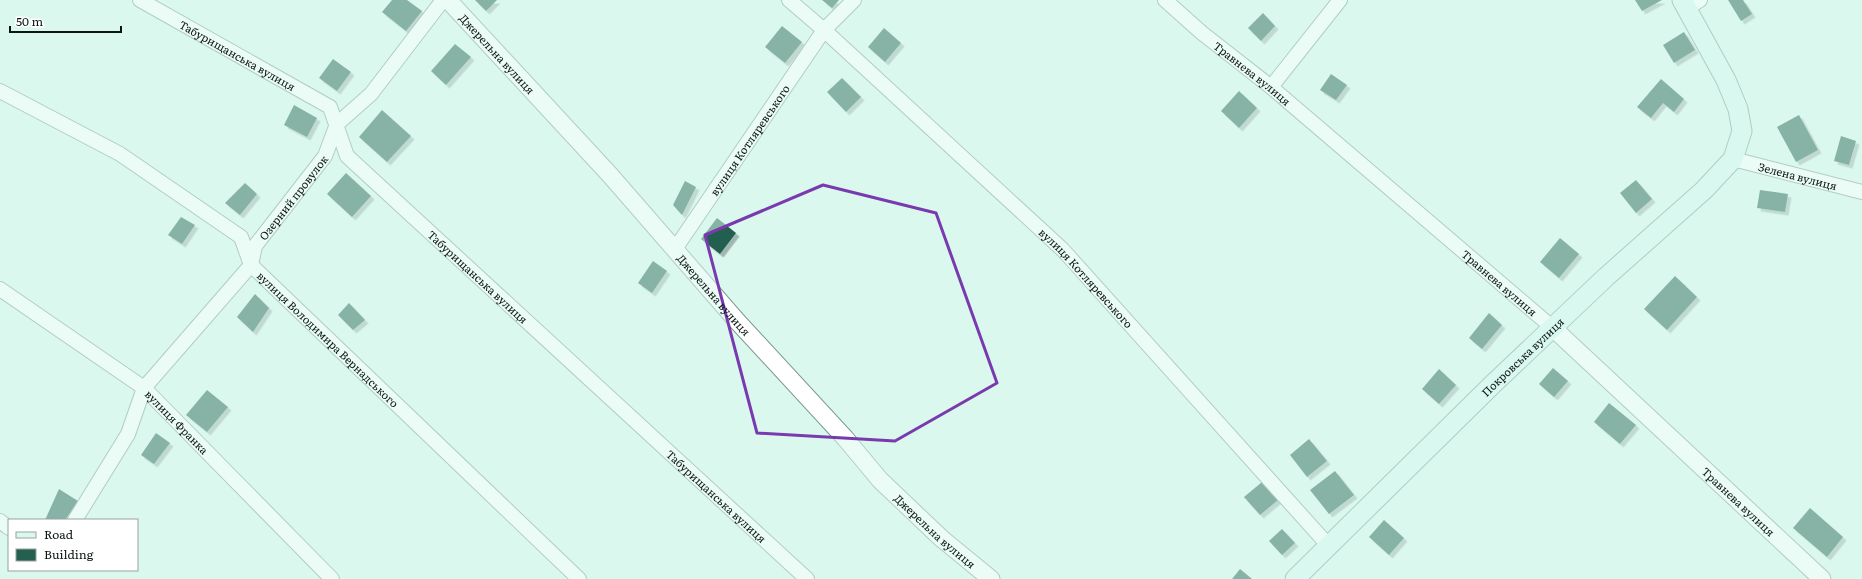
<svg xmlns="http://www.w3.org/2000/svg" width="1862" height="579" font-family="Literata,serif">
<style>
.building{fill:#245f4f;filter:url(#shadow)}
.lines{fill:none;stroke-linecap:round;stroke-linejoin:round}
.minor-casing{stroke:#7e9990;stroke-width:16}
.tertiary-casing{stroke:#7e9990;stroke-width:19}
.secondary-casing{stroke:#7e9990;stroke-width:21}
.minor{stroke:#fff;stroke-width:14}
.tertiary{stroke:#fff;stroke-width:17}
.secondary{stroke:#d8f9ef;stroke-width:19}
.marked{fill:none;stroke:#7a3aaf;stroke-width:3;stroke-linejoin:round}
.labels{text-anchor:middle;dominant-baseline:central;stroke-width:4;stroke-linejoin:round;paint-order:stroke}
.street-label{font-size:11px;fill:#0b1512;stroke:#fff}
</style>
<defs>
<filter id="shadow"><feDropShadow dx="3.5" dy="3.5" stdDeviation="0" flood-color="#0004"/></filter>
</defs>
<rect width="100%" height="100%" fill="#dbf8ee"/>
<g class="building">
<polygon points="392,0 407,0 422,11 406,31 382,12"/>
<polygon points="475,0 497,0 486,11"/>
<polygon points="822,0 839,0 832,8"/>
<polygon points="1635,0 1662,0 1642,11"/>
<polygon points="1728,0 1743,0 1752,14 1741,21"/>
<polygon points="1263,13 1275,26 1261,41 1248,28"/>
<polygon points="782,26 802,42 785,63 765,47"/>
<polygon points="884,28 901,43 885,62 868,47"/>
<polygon points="1684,32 1695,50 1674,63 1663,45"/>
<polygon points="455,44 471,57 446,85 431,71"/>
<polygon points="333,59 351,72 337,91 319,78"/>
<polygon points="1331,74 1347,85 1336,100 1320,90"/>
<polygon points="842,78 861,97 846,112 827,92"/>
<polygon points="1661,79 1684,99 1674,112 1663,103 1651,118 1637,107"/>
<polygon points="1239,91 1257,108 1239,128 1221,111"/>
<polygon points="294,105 317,118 307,137 284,125"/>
<polygon points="382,110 411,136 387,162 359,137"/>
<polygon points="1799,115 1818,150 1796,162 1777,127"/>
<polygon points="1841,136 1856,141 1849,165 1834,161"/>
<polygon points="346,173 371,196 352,217 327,194"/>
<polygon points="1636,180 1652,199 1636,213 1620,193"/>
<polygon points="685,181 696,187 682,215 673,205"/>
<polygon points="245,183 257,194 240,215 225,203"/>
<polygon points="1760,190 1788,194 1785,212 1757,208"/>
<polygon points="181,217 195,225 182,244 168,235"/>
<polygon points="717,218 736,233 720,254 701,239"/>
<polygon points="1560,238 1579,254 1559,278 1540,262"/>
<polygon points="653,261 667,271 652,293 638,283"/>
<polygon points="1675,276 1697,297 1667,330 1644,309"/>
<polygon points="255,294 269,308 253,332 237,317"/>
<polygon points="349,303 365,320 353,330 338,315"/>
<polygon points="1489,313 1502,325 1482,349 1469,338"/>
<polygon points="1553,368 1568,381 1554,397 1539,384"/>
<polygon points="1439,369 1456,385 1439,404 1422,389"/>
<polygon points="207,390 228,407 207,432 186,415"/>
<polygon points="1609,403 1636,425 1620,444 1594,422"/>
<polygon points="156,433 170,443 154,464 141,455"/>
<polygon points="1309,439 1327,461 1307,477 1290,455"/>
<polygon points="1335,471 1354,495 1329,514 1310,490"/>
<polygon points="1262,482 1278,500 1260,515 1244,497"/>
<polygon points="59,489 78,501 65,520 45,520"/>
<polygon points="1810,508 1843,537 1827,557 1793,528"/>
<polygon points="1384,520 1404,538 1389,555 1369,537"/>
<polygon points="1282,529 1295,543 1282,555 1269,541"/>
<polygon points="1240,569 1252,579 1232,579"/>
</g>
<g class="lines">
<defs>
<g id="minor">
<path id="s1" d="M140,0L330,107L347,156L807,579"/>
<path id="s2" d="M789,0L824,30L1063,250L1328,545"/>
<path id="s3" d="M1165,0L1202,33L1271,87L1553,328"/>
<polyline points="1687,8 1700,0"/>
<polyline points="1271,87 1340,0"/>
<path id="s4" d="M0,91L120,154L241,237L251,265L579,579"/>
<path id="s5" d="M1733,159L1862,192"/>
<path id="s6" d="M675,249L824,30L854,0"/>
<path id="s7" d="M0,289L144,388L332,579"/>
<path id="s8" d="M75,520L128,434L144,388L251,265L255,246L325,156L337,124L371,94L443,0"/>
<polyline points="0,521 9,528"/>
</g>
<g id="tertiary">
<path id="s9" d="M448,0L610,175L737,321L845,438L880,480L941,538L991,579"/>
<path id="s10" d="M1553,328L1822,579"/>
</g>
<g id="secondary">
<path id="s11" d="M1295,579L1493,384L1606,277L1704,190L1733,159L1742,131L1738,109L1726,80L1682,0"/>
</g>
</defs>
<use href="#minor" class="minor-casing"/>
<use href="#tertiary" class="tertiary-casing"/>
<use href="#secondary" class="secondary-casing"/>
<use href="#minor" class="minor"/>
<use href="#tertiary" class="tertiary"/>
<use href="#secondary" class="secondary"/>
</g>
<path d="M0 0H1862V579H0ZM823,185L936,213L997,383L895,441L757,433L705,235Z" fill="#dbf8ee" fill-opacity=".55" fill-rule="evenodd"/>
<path class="marked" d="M823,185L936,213L997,383L895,441L757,433L705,235Z"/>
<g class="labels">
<g class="street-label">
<text stroke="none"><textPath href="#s9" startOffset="73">Джерельна вулиця</textPath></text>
<text stroke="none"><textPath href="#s1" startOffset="112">Табурищанська вулиця</textPath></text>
<text stroke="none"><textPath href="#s3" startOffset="114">Травнева вулиця</textPath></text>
<text stroke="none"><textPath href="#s6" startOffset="132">вулиця Котляревського</textPath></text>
<text stroke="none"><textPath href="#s5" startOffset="67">Зелена вулиця</textPath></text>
<text stroke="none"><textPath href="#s8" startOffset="394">Озерний провулок</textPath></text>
<text stroke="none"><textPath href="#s1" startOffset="448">Табурищанська вулиця</textPath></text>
<text stroke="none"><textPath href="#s2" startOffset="407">вулиця Котляревського</textPath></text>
<text stroke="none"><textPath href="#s3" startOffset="438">Травнева вулиця</textPath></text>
<text stroke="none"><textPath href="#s9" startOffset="397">Джерельна вулиця</textPath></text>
<text stroke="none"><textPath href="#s4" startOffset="419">вулиця Володимира Вернадського</textPath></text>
<text stroke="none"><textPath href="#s11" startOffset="318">Покровська вулиця</textPath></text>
<text stroke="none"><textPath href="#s7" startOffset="222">вулиця Франка</textPath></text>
<text stroke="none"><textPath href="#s1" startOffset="772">Табурищанська вулиця</textPath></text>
<text stroke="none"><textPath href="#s10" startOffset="254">Травнева вулиця</textPath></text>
<text stroke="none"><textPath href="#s9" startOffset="721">Джерельна вулиця</textPath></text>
</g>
</g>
<rect x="8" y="519" width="130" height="52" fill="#ffffff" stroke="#9da1a0"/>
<rect x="16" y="532" width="20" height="6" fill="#d8f9ef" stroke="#9da1a0"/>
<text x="44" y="539" font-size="12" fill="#0b1512">Road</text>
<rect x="16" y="549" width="20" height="12" fill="#245f4f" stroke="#9da1a0"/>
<text x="44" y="559" font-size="12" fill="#0b1512">Building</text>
<path d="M10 26v6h111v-6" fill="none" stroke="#0b1512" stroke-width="2"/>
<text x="16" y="26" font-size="12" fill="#0b1512" stroke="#ffffff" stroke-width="3" paint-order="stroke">50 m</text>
</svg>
